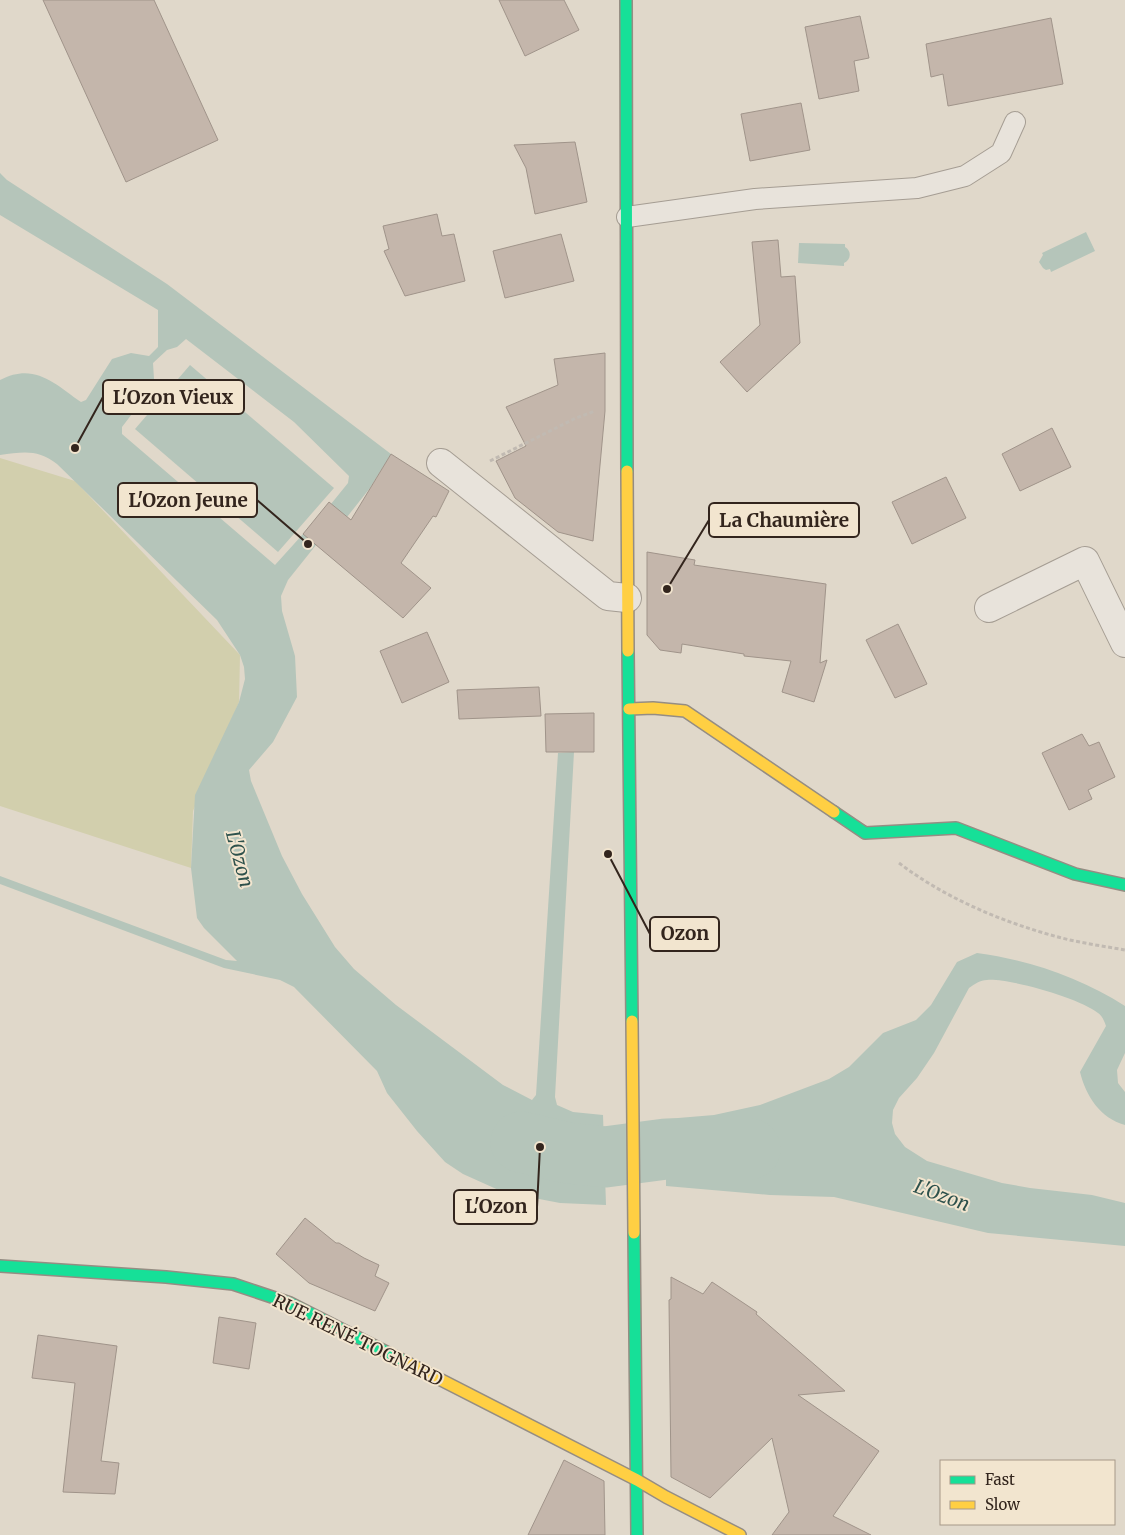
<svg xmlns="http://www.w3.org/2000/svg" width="1125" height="1535" font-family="Merriweather,serif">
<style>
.green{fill:#d2cfad}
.water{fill:#b5c5ba}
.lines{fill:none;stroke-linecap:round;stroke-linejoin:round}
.river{stroke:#b5c5ba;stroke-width:61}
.building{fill:#c4b6ab;stroke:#a0948a}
.lane-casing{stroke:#a59d93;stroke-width:22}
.street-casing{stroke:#a59d93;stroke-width:30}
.fast-casing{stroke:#958d83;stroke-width:14}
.slow-casing{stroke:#958d83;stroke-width:14}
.path{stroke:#c1bab2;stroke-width:3;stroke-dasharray:4 2.5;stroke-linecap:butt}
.lane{stroke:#e8e3db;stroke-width:20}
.street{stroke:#e8e3db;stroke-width:28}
.fast{stroke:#16e098;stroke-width:11}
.slow{stroke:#ffcf43;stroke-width:11}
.labels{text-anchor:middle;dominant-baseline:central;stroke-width:4;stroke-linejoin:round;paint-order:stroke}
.street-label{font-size:18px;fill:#33251d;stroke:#f2e5cf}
.water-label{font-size:19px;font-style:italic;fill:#2d514c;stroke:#f2e5cf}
.leader{fill:none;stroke:#33251d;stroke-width:2}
.callout-dot{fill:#33251d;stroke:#f2e5cf;stroke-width:2}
.callout{fill:#f2e5cf;stroke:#33251d;stroke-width:2}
.callout-label{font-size:19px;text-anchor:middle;font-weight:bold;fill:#33251d}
</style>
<rect width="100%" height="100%" fill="#e0d8ca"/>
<polygon class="green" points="0,458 75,481 240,655 239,702 193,811 191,868 0,806"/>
<g class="water">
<path d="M0,173L7,180L167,284L391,454L370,488L347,517L331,504L348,483L349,476L294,422L186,339L177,347L167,350L153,363L154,379L148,393L122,427V434L275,565L303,534L316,545L288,580L281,596L282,611L295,656L297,697L273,742L249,770L251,781L282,856L302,894L335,947L354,969L396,1005L503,1085L532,1100L536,1095L558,753L574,752L555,1097L557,1105L573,1112L603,1115L606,1205L560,1203L503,1192L463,1174L445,1162L417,1131L387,1093L377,1071L294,987L280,980L224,968L0,884V876L226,960L237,961L204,928L197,918L191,868L195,795L239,702L245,679L244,667L240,655L217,620L57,464C38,449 23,452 0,455V380C34,362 54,383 81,402L86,400L112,359L131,353L149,356L158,347V310L0,215Z"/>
<polygon points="1086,232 1095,251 1051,272 1050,269 1046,270 1043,268 1039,262 1043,255 1042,253"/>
<path d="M799,243L845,244V247C852,251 851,260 844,263V266L798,263Z"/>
<polygon points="190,365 334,488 278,552 135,429"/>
<path d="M977,953C1029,960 1081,978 1125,1006V1053L1117,1070L1118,1083L1125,1092V1125C1100,1118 1086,1096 1080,1072L1106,1026C1104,1020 1102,1016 1098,1013C1080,998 1009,978 987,980C980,980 975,984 969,988L934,1053L917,1078L899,1098L893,1110L892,1123L895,1134L905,1147L927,1161L1002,1183L1030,1188L1092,1195L1125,1203V1246L988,1233L834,1197L770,1195L666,1186V1119L714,1115L760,1105L829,1079L849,1067L883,1033L916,1020L931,1005L957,962Z"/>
</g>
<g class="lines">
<polyline class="river" points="521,1142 568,1153 605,1157 666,1149 750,1149"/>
</g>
<g class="building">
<polygon points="43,0 154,0 218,140 126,182"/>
<polygon points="499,0 564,0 579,30 525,56"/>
<polygon points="860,16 869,58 854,61 859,91 819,99 805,27"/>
<polygon points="1051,18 1063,84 948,106 943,74 931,77 926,44"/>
<polygon points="801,103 810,150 750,161 741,114"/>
<polygon points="575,142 587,202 535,214 526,168 514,145"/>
<polygon points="437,214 442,236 454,234 465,281 405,296 384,251 389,249 383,226"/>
<polygon points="561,234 574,281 505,298 493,251"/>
<polygon points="778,240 781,277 795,276 800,343 747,392 720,362 760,325 752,242"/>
<polygon points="605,353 605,411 593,541 558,532 515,498 496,461 526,446 506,407 558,385 554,359"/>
<polygon points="1052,428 1071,467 1020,491 1002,454"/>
<polygon points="391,454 449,491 436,517 433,516 401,563 431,588 403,618 303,534 329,502 351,520"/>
<polygon points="946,477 966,518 912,544 892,502"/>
<polygon points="647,552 695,560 694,565 826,584 820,663 827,660 814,702 782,692 791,661 744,656 744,654 682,644 681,653 660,650 647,635"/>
<polygon points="898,624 927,684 895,698 866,640"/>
<polygon points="427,632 449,682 402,703 380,651"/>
<polygon points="539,687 541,716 459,719 457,690"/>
<polygon points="594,713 594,752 546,752 545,714"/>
<polygon points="1082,734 1089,746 1099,742 1115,777 1088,790 1092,799 1069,810 1042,753"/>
<polygon points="305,1218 336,1243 339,1243 364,1258 379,1265 375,1276 389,1283 375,1311 309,1283 276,1254"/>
<polygon points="671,1277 703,1294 712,1282 757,1312 756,1314 845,1391 798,1395 879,1451 833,1516 871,1535 772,1535 789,1512 772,1438 710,1498 671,1477 669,1300 671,1299"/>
<polygon points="219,1317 256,1323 249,1369 213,1363"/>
<polygon points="38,1335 117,1346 101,1461 119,1463 115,1494 63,1492 75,1383 32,1378"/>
<polygon points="564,1460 604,1481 605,1535 528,1535"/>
</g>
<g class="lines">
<defs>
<polyline id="lane" points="627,217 755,199 917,188 965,176 1001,153 1015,122"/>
<g id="street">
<polyline points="441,463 608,596 627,598"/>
<polyline points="989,608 1085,561 1125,643"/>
</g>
<g id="fast">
<polyline points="626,0 627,471"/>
<polyline points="628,651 632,1021"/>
<polyline points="834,812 865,833 956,828 1075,874 1125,885"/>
<polyline points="634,1233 637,1535"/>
<polyline points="0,1266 166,1277 233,1284 290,1303 406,1362"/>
</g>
<g id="slow">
<polyline points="627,471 628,651"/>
<polyline points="629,709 653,708 685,711 834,812"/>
<polyline points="632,1021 634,1233"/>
<polyline points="406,1362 637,1480 666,1497 740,1535"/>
</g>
</defs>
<use href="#lane" class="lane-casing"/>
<use href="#street" class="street-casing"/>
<use href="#fast" class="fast-casing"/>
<use href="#slow" class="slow-casing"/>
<g class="path">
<polyline points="490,461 576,418 595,411"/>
<path d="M899,863C945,898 1002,922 1058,937C1080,943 1103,946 1125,950"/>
</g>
<use href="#lane" class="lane"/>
<use href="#street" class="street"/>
<use href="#fast" class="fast"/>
<use href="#slow" class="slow"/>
</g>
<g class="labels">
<g class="street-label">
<text transform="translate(358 1340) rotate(26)">RUE RENÉ TOGNARD</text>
</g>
<g class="water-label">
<text transform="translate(240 859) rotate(75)">L'Ozon</text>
<text transform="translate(942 1195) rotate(20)">L'Ozon</text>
</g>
</g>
<path class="leader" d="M75 448L103 397M308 544L257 500M667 589L709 520M608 854L650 934M540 1147L537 1207"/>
<g class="callout-dot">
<circle cx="75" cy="448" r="5"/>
<circle cx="308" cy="544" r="5"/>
<circle cx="667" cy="589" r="5"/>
<circle cx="608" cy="854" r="5"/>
<circle cx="540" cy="1147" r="5"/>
</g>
<g class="callout">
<rect x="103" y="380" width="141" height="34" rx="5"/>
<rect x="118" y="483" width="139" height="34" rx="5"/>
<rect x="709" y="503" width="150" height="34" rx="5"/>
<rect x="650" y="917" width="69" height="34" rx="5"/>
<rect x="454" y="1190" width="83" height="34" rx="5"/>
</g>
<g class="callout-label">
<text x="173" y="404">L'Ozon Vieux</text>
<text x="188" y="507">L'Ozon Jeune</text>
<text x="784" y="527">La Chaumière</text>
<text x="685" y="940">Ozon</text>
<text x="496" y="1213">L'Ozon</text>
</g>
<rect x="940" y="1460" width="175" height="65" fill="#f2e5cf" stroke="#a69888"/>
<rect x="950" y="1476" width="25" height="8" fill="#16e098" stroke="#a69888"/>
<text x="985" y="1485" font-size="15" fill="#33251d">Fast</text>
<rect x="950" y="1501" width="25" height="8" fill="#ffcf43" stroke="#a69888"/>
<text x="985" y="1510" font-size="15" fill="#33251d">Slow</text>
</svg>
